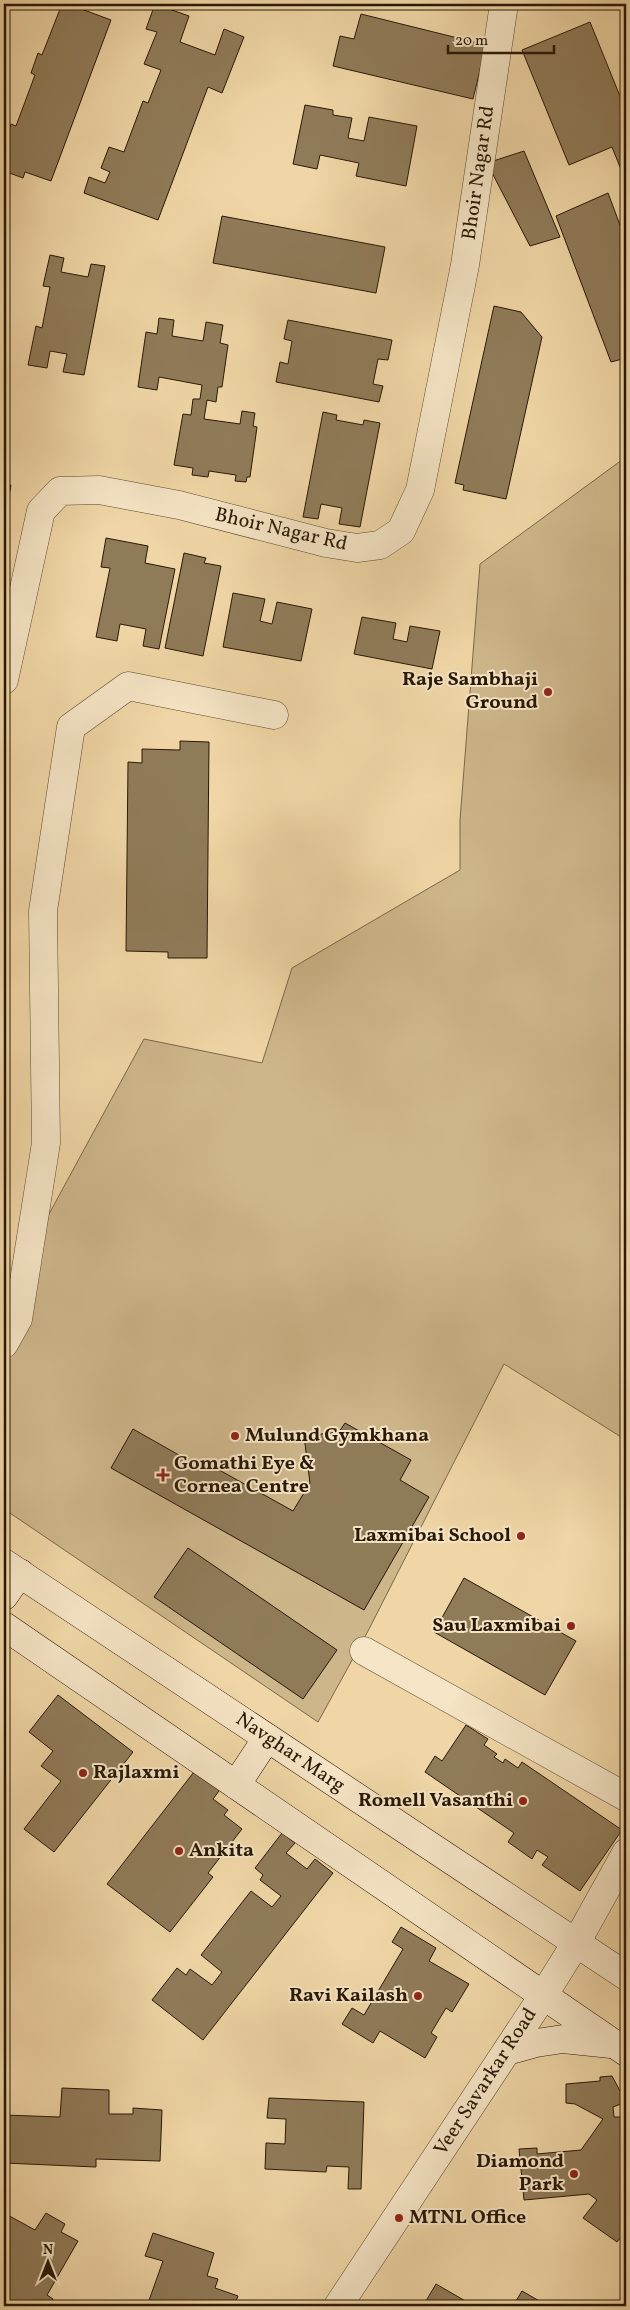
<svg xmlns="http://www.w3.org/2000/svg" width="630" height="2310" font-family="Vollkorn,serif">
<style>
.green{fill:#ceb68b;stroke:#7c6748}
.building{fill:#907b59;stroke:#291806}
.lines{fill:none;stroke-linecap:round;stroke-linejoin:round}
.minor-casing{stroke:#5b482e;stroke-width:29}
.tertiary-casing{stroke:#5b482e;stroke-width:29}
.secondary-casing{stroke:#291806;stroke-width:29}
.minor{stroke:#f5e4c5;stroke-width:28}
.tertiary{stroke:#f5e4c5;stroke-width:28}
.secondary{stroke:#f5e4c5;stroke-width:28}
.poi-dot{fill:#8f2418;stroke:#f5e4c5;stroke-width:2}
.labels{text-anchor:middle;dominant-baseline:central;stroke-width:4;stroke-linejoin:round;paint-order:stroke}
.street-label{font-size:20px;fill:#291806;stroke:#f5e4c5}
.poi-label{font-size:20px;font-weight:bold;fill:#291806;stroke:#f5e4c5;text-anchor:end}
</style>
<rect width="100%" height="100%" fill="#f0d6a6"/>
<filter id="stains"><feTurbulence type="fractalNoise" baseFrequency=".004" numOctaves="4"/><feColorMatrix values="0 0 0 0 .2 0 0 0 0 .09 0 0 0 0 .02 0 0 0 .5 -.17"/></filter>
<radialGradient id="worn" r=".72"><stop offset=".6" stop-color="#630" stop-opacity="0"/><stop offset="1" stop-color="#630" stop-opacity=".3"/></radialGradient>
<polygon class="green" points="626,457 626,1440 504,1364 367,1633 318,1722 4,1509 4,1297 144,1039 262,1063 292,968 460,870 460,820 480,564"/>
<g class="building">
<polygon points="62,4 68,4 111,20 51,181 25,172 23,178 4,171 4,158 9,142 5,140 11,124 16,126 35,75 31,73 38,53 42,55"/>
<polygon points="155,4 189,16 180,42 215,55 224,29 244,37 222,93 208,87 158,220 84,193 89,177 105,183 110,172 101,168 109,147 124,152 143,101 148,103 161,70 144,64 157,32 146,29"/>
<polygon points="361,14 486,45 473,99 333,66 340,36 354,39"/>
<polygon points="590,22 626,111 626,182 612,147 569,165 522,50"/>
<polygon points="305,105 333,110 333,115 352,118 348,138 364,141 369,117 417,126 406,186 356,176 359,163 320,155 317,169 293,164"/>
<polygon points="524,151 560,237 530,246 487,163"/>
<polygon points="608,193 626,241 626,358 611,362 556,216"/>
<polygon points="222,216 385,247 376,293 213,263"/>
<polygon points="50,255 64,258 61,272 88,277 91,264 105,266 84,375 63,372 67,354 50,351 47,368 28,365 36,326 42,328 50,287 43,286"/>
<polygon points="494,306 521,312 542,337 506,499 463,490 464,485 455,483"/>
<polygon points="159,318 174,320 172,336 203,341 206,322 223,325 220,343 228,345 222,387 218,387 216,402 207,400 204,419 240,424 242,411 255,413 253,426 257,427 250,477 247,477 246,482 235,481 236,475 209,471 208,477 192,475 193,468 174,465 183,414 191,415 193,399 200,399 202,385 159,377 157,390 138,387 146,332 157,334"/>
<polygon points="288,320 392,340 388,360 378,359 373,384 383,386 379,402 276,382 280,362 288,364 292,341 284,339"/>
<polygon points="323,412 337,415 336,420 363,425 364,420 380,423 360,527 339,524 342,508 321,504 318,519 303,517"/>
<polygon points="4,484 11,485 4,524"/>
<polygon points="106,538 148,546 145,563 175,569 159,649 143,646 146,629 120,624 117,641 96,637 110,568 101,567"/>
<polygon points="184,553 206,558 204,563 221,566 203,656 165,648"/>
<polygon points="233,593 265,599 260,621 272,624 277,602 312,609 301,661 223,647"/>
<polygon points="362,617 396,623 393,639 407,642 410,626 440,631 432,669 354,654"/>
<polygon points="180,741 209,742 207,958 168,958 168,952 126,951 128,762 142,763 142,749 180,750"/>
<polygon points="345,1423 411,1460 400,1480 429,1497 364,1610 111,1468 133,1429 200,1467 203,1461 293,1511 310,1483 304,1436 339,1432"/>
<polygon points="188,1548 337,1650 303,1699 154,1597"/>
<polygon points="464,1578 576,1641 545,1695 434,1632"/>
<polygon points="58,1695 133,1752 54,1852 24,1829 61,1781 41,1766 53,1751 29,1732"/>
<polygon points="466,1725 488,1739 484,1745 497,1754 494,1757 503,1763 505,1759 518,1768 522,1762 622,1830 580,1891 542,1865 548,1857 537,1850 532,1859 508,1842 514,1833 425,1772 435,1756 442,1761"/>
<polygon points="197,1768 222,1787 213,1799 228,1810 224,1815 242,1829 208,1873 213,1877 170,1932 107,1884"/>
<polygon points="282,1833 295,1843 286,1853 307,1869 315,1859 333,1873 203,2040 152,2000 177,1968 186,1975 190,1969 212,1985 222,1972 201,1955 251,1891 272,1907 281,1896 260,1880 263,1875 255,1868"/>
<polygon points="401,1927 436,1948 429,1961 469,1984 452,2012 446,2008 431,2033 437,2037 425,2058 380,2031 373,2043 342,2024 352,2008 364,2015 403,1949 392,1942"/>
<polygon points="612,2076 626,2102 613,2107 614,2117 624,2117 626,2124 626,2230 617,2242 583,2218 597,2200 589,2194 524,2200 519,2149 537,2148 537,2154 581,2150 603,2119 575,2104 566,2103 566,2084 600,2081 600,2077"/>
<polygon points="62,2088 109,2090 109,2114 133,2114 133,2108 162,2110 160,2161 96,2159 96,2167 4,2163 4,2115 60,2117"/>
<polygon points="269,2098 364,2102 361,2189 348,2189 349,2167 327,2166 326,2172 265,2169 266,2143 285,2144 286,2119 267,2118"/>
<polygon points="4,2213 35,2230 46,2213 65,2224 61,2232 78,2241 47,2295 53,2299 49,2306 20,2306 4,2297"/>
<polygon points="153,2233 214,2253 207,2276 218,2279 215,2288 238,2296 234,2306 147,2306 163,2261 145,2256"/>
<polygon points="436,2284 474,2306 423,2306"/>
<polygon points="522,2291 548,2306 513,2306"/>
</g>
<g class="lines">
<defs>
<g id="minor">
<polyline points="4,680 41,511 60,491 99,490 179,505 326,543 357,548 380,545 401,531 420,490 465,265 504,4"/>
<polyline points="4,1344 18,1319 46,1143 43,911 71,727 128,686 274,715"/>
<polyline points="364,1651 626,1797"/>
</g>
<polyline id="tertiary" points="338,2306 543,1996 576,1943 626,1853"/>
<g id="secondary">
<polyline points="4,1563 626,1976"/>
<polyline points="4,1596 20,1573"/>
<polyline points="4,1626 626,2052"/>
<polyline points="236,1785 267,1738"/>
<polyline points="507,2051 536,2043 563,2039 611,2044"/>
</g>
</defs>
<use href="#minor" class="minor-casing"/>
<use href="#tertiary" class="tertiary-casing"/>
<use href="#secondary" class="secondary-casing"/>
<use href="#minor" class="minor"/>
<use href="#tertiary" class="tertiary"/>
<use href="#secondary" class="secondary"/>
</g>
<g class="poi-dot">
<circle cx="548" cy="692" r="5"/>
<circle cx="235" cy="1436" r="5"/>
<path d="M160.5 1467.5h5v5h5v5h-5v5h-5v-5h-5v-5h5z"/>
<circle cx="521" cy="1536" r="5"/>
<circle cx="571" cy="1626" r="5"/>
<circle cx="83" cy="1773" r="5"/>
<circle cx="523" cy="1801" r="5"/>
<circle cx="179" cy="1851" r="5"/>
<circle cx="418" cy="1996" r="5"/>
<circle cx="574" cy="2174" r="5"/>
<circle cx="399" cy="2218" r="5"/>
</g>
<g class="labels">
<g class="street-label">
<text transform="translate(479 173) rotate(-82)">Bhoir Nagar Rd</text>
<text transform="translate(281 530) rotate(13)">Bhoir Nagar Rd</text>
<text transform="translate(290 1753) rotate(34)">Navghar Marg</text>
<text transform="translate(486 2082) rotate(-57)">Veer Savarkar Road</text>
</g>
<g class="poi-label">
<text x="538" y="680">Raje Sambhaji<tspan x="538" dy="23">Ground</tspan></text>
<text x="245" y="1436" text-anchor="start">Mulund Gymkhana</text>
<text x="174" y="1464" text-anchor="start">Gomathi Eye &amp;<tspan x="174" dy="23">Cornea Centre</tspan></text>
<text x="511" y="1536">Laxmibai School</text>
<text x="561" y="1626">Sau Laxmibai</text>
<text x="93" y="1773" text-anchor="start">Rajlaxmi</text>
<text x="513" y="1801">Romell Vasanthi</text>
<text x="189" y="1851" text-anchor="start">Ankita</text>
<text x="408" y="1996">Ravi Kailash</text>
<text x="564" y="2162">Diamond<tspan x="564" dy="23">Park</tspan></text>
<text x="409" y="2218" text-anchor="start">MTNL Office</text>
</g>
</g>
<rect width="630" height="2310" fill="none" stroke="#f0d6a6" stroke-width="20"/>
<rect x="5" y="5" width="620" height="2300" fill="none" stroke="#291806" stroke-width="2.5"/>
<rect x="10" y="10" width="610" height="2290" fill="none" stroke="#291806"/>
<g transform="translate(48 2262)" stroke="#f5e4c5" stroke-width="4" paint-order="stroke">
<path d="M0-4L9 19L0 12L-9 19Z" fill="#291806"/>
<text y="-8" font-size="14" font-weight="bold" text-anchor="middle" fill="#291806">N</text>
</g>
<path d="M448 45v8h106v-8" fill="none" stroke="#291806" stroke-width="2.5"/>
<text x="455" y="45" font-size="15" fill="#291806" stroke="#f5e4c5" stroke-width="4" paint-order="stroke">20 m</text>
<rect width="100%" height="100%" filter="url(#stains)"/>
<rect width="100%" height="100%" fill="url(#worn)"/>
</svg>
